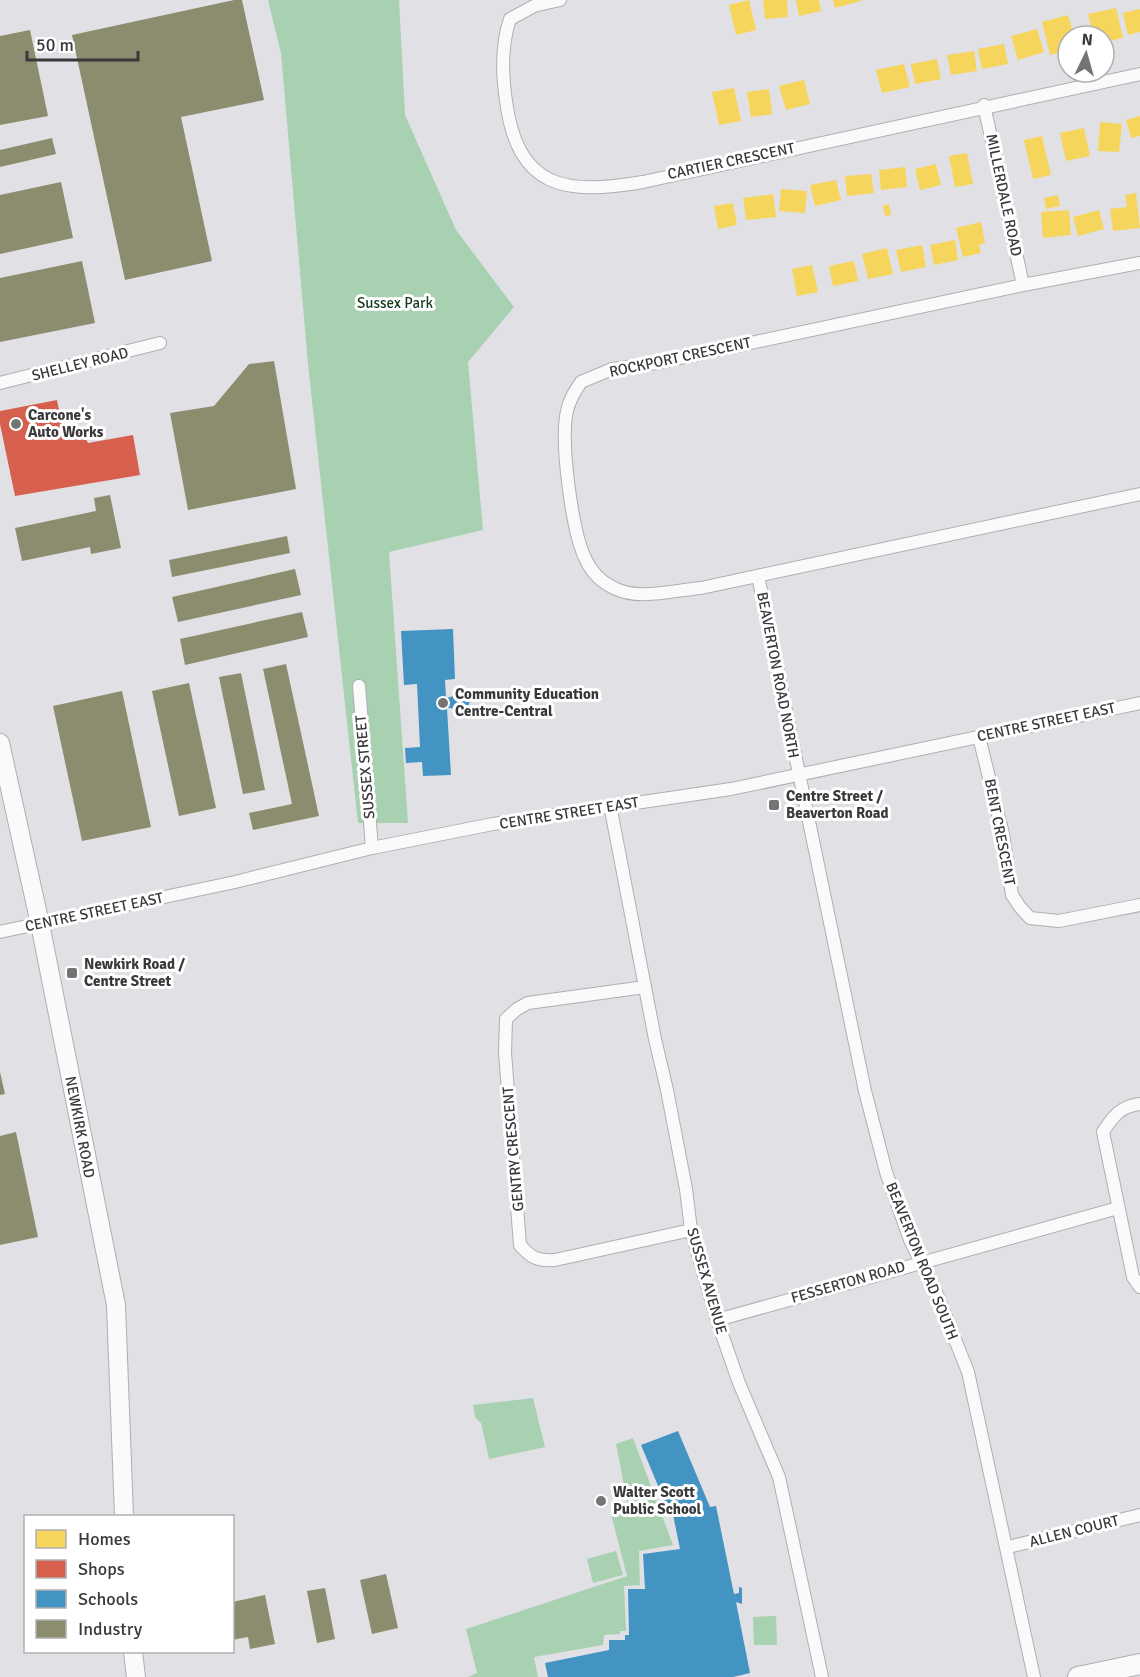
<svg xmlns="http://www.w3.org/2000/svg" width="1140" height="1677" font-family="Signika,sans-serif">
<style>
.green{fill:#a7d1b0}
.homes{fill:#f6d55c}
.shops{fill:#d6604d}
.schools{fill:#4393c3}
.industry{fill:#8c8c6e}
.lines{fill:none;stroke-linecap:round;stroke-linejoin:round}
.street-casing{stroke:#afafb1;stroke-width:14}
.secondary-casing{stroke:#afafb1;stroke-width:20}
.primary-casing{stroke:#afafb1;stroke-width:22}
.street{stroke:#fafafb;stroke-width:12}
.secondary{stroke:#fafafb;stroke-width:18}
.primary{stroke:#fafafb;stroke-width:20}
.poi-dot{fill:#747476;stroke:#fff;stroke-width:2}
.labels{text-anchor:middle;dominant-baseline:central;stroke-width:6;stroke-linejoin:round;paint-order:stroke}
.street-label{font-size:15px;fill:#39393b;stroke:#fff}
.park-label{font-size:15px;fill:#173a1f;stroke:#fff}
.poi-label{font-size:15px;font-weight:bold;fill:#39393b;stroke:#fff;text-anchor:start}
</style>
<rect width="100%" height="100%" fill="#e1e1e5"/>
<g class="green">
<polygon points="268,0 399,0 405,115 456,230 514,307 468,362 483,530 389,552 408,823 358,823 308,364 281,53"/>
<polygon points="533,1398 545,1447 489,1459 481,1423 475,1417 473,1405"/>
<polygon points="633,1438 673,1545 639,1551 640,1585 624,1586 626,1631 620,1631 620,1634 604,1635 603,1645 534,1657 538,1677 468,1677 477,1673 466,1629 627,1576 611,1514 629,1511 616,1444"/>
<polygon points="616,1551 623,1575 593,1583 587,1559"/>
<polygon points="776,1616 777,1645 754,1645 753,1617"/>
</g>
<g class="homes">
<polygon points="749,0 756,30 736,35 729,5"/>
<polygon points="763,0 787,0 788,17 765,19"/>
<polygon points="796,0 819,0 821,11 799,16"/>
<polygon points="833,0 861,0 861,1 835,8"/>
<polygon points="1116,8 1123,38 1104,42 1104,36 1093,36 1088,14"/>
<polygon points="1140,9 1140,32 1128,35 1123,13"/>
<polygon points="1068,15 1074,36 1068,36 1068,50 1050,55 1042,22"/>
<polygon points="1037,29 1044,52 1018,60 1011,36"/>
<polygon points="1004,44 1008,64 982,69 978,49"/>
<polygon points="974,51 977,71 951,75 947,55"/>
<polygon points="937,59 941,79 915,84 911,64"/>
<polygon points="904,64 910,87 882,93 876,70"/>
<polygon points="804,80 810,104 786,110 779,86"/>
<polygon points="734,88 741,121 719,125 712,92"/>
<polygon points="769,89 772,114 751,117 747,92"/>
<polygon points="1140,116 1140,136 1131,138 1126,120"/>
<polygon points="1100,122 1122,124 1119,152 1098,151"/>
<polygon points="1084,128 1090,156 1066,161 1060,133"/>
<polygon points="1042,136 1051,175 1033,179 1024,140"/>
<polygon points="967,153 973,184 955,187 949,156"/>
<polygon points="936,164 941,185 920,190 915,169"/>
<polygon points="905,167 907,187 881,190 879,170"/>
<polygon points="871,174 874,193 847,196 845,176"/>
<polygon points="836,180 841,200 815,206 810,185"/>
<polygon points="781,189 807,191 805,213 779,211"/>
<polygon points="1136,193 1140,228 1113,231 1110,209 1127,207 1125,195"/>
<polygon points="773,194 776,217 746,220 743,198"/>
<polygon points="1058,195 1060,206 1046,209 1044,198"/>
<polygon points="733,203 737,225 718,229 714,206"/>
<polygon points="889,204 891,215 885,216 883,206"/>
<polygon points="1069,210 1071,235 1043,238 1041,212"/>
<polygon points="1099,210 1104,229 1078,236 1073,217"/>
<polygon points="981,222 985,243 979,245 981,253 963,257 956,228"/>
<polygon points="955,240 958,260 934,265 930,245"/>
<polygon points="922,245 926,267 901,272 896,250"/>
<polygon points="887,248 893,274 868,279 862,254"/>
<polygon points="854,261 858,281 833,286 829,266"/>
<polygon points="812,265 818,292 797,296 792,269"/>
</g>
<polygon class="shops" points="57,400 63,429 80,426 88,443 133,435 140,475 15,496 0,424 0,411"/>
<g class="schools">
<polygon points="453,629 455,679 445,680 446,698 466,693 471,699 467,709 447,708 451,775 423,776 422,762 406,763 405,748 420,747 417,684 404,685 401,631"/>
<polygon points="678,1431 710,1507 716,1506 734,1594 739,1593 739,1587 742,1588 742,1604 736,1602 750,1673 733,1677 548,1677 545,1663 609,1650 609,1640 625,1640 625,1635 629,1635 628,1589 645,1589 643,1554 680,1549 672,1510 669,1512 641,1445"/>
</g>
<g class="industry">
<polygon points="234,0 242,0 264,100 181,117 212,261 125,280 72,35"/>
<polygon points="30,30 48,116 0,125 0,36"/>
<polygon points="52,138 56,154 0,167 0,150"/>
<polygon points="61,182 73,238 0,254 0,195"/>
<polygon points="82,261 95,323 0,342 0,278"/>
<polygon points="274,361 296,489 188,510 170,413 214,406 249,364"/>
<polygon points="110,495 121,548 91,554 90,547 22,561 15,528 96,511 94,498"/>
<polygon points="287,536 290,553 172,577 169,560"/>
<polygon points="295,569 301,595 178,622 172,597"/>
<polygon points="302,612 308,637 185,665 180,639"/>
<polygon points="286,664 319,816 253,830 249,813 292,804 263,669"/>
<polygon points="241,673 265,790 243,794 219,677"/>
<polygon points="189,683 216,808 179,816 152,691"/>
<polygon points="122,691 151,827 82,841 53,706"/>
<polygon points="0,1072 5,1094 0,1095"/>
<polygon points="16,1132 38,1237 0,1245 0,1136"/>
<polygon points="386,1574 398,1628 372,1634 360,1580"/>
<polygon points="325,1588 335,1639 317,1643 307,1591"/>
<polygon points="265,1595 275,1644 250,1649 248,1637 232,1640 232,1602"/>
</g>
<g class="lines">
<defs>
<g id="street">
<path d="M560,0L534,6L510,19C501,45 502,74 506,101C518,190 566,195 643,182L1140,74"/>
<polyline points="984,105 1023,285"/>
<path d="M1140,263L1023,285L657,363L612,369L581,382C575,391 569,400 567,411C560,441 572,533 586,560C592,573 601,582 614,588C638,601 675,590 701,588L1140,494"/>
<polyline points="0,383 160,343"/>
<polyline points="758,576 865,1091 886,1172 910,1240 936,1292 968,1372 1034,1677"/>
<polyline points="359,686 372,848"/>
<polyline points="979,737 1003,834 1012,895 1020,907 1030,918 1059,921 1140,905"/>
<polyline points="610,805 655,1039 667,1090 686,1189 691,1230 717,1320 739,1383 779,1477 822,1677"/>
<polyline points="0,932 235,882 372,848 493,824 731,789 1140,703"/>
<path d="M645,987L528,1003L517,1009L506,1019L505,1053L520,1245C531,1258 538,1261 555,1260L691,1230"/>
<path d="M1140,1104C1121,1106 1113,1116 1103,1132L1133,1277L1140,1287"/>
<polyline points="717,1320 1118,1208"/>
<polyline points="1008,1547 1140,1515"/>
</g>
<g id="secondary">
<polyline points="0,743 40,924 116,1305 124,1516"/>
<polyline points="133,1652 136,1677"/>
</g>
<polyline id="primary" points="1078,1677 1140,1664"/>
</defs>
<use href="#street" class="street-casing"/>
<use href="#secondary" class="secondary-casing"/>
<use href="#primary" class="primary-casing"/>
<use href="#street" class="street"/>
<use href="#secondary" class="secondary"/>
<use href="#primary" class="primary"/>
</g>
<g class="poi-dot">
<circle cx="16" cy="424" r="6"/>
<circle cx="443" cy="703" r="6"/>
<rect x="768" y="799" width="12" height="12" rx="3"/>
<rect x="66" y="967" width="12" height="12" rx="3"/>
<circle cx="601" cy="1501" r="6"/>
</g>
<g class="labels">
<g class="street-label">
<text transform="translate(731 161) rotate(-12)">CARTIER CRESCENT</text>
<text transform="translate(1004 195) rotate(78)">MILLERDALE ROAD</text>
<text transform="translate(680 357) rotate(-12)">ROCKPORT CRESCENT</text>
<text transform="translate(80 364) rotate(-14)">SHELLEY ROAD</text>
<text transform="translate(778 675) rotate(79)">BEAVERTON ROAD NORTH</text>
<text transform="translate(1046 722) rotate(-12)">CENTRE STREET EAST</text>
<text transform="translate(365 767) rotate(-95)">SUSSEX STREET</text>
<text transform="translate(569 813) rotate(-9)">CENTRE STREET EAST</text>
<text transform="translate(1000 832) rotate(79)">BENT CRESCENT</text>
<text transform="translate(94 912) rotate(-12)">CENTRE STREET EAST</text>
<text transform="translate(80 1127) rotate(79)">NEWKIRK ROAD</text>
<text transform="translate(513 1149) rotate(-95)">GENTRY CRESCENT</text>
<text transform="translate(922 1261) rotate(68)">BEAVERTON ROAD SOUTH</text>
<text transform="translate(707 1281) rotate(74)">SUSSEX AVENUE</text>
<text transform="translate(848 1282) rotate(-16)">FESSERTON ROAD</text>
<text transform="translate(1074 1531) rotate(-14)">ALLEN COURT</text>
</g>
<g class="park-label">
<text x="395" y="303">Sussex Park</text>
</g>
<g class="poi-label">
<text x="28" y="415">Carcone's<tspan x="28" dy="17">Auto Works</tspan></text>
<text x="455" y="694">Community Education<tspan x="455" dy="17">Centre-Central</tspan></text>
<text x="786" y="796">Centre Street /<tspan x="786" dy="17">Beaverton Road</tspan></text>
<text x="84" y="964">Newkirk Road /<tspan x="84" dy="17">Centre Street</tspan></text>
<text x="613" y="1492">Walter Scott<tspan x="613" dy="17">Public School</tspan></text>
</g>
</g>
<rect x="24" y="1515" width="210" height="138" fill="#ffffff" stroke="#b0b0b1" stroke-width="1.5"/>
<rect x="36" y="1530" width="30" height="18" fill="#f6d55c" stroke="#b0b0b1" stroke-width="1.5"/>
<text x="78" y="1545" font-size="18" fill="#39393b">Homes</text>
<rect x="36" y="1560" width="30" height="18" fill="#d6604d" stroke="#b0b0b1" stroke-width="1.5"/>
<text x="78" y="1575" font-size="18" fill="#39393b">Shops</text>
<rect x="36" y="1590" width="30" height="18" fill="#4393c3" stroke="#b0b0b1" stroke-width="1.5"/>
<text x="78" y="1605" font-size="18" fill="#39393b">Schools</text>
<rect x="36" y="1620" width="30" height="18" fill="#8c8c6e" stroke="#b0b0b1" stroke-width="1.5"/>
<text x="78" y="1635" font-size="18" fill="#39393b">Industry</text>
<g transform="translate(1086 54) rotate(5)"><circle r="28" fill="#ffffff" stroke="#b0b0b1" stroke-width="1.5"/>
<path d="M0-4.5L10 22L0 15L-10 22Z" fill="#747476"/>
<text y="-9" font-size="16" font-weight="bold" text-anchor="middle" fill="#39393b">N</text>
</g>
<path d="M27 51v9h111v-9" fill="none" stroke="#39393b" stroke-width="3"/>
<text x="36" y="51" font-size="18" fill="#39393b" stroke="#ffffff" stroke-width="4.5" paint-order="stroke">50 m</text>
</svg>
